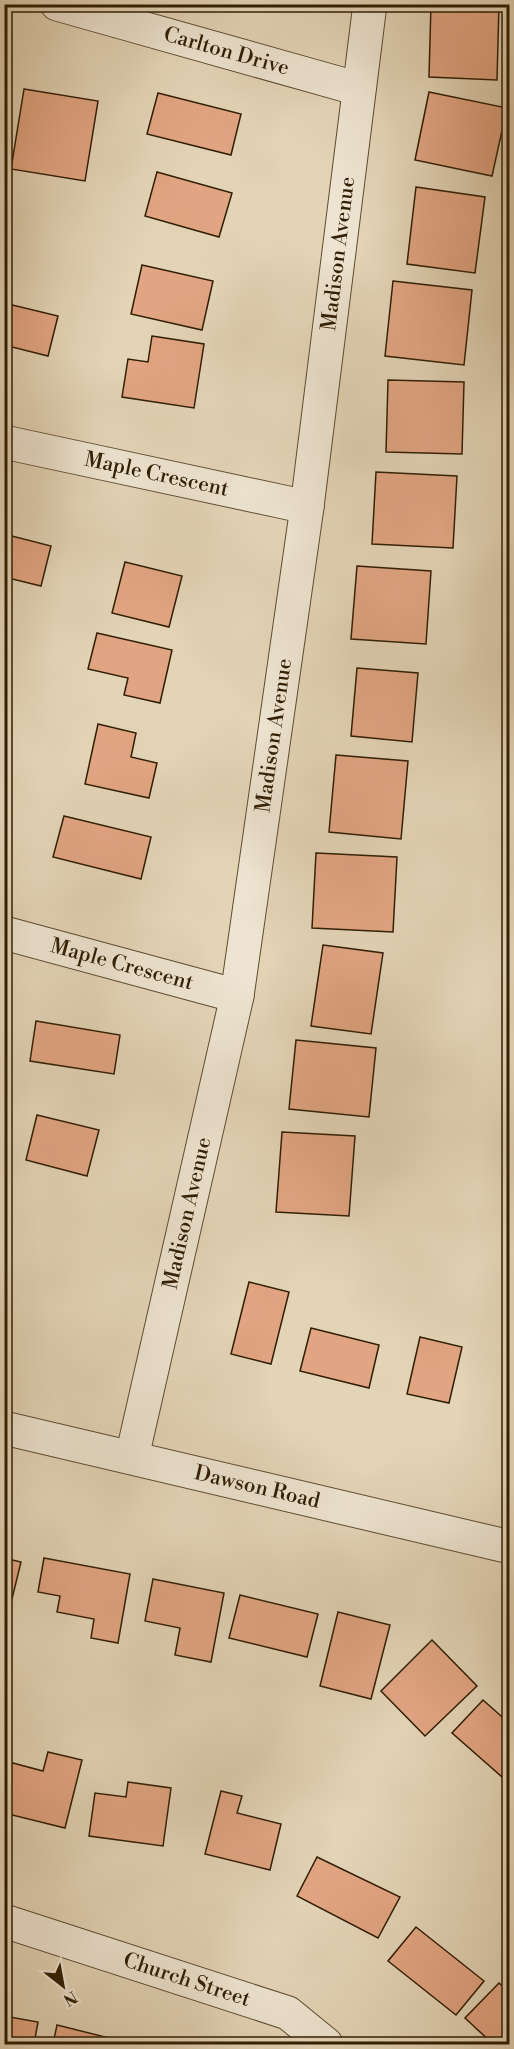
<svg xmlns="http://www.w3.org/2000/svg" width="514" height="2049" font-family="'Libre Bodoni',serif">
<style>
.building{fill:#e2a583;stroke:#301e04;stroke-width:1.5}
.lines{fill:none;stroke-linecap:round;stroke-linejoin:round}
.minor-casing{stroke:#5d4c30;stroke-width:35}
.minor{stroke:#ede3d0;stroke-width:33}
.labels{text-anchor:middle;dominant-baseline:central;stroke-width:4.5;stroke-linejoin:round;paint-order:stroke}
.street-label{font-size:21px;fill:#301e04;stroke:#ede3d0}
</style>
<rect width="100%" height="100%" fill="#e3d4b6"/>
<filter id="stains"><feTurbulence type="fractalNoise" baseFrequency=".00333" numOctaves="4"/><feColorMatrix values="0 0 0 0 .2 0 0 0 0 .09 0 0 0 0 .02 0 0 0 .5 -.17"/></filter>
<radialGradient id="worn" r=".72"><stop offset=".6" stop-color="#630" stop-opacity="0"/><stop offset="1" stop-color="#630" stop-opacity=".3"/></radialGradient>
<g class="building">
<polygon points="431,4 499,4 497,80 429,77"/>
<polygon points="24,89 98,101 85,181 11,169"/>
<polygon points="429,92 507,108 492,176 415,160"/>
<polygon points="158,93 241,114 231,155 147,134"/>
<polygon points="157,172 232,193 219,237 145,216"/>
<polygon points="416,187 485,197 475,273 407,264"/>
<polygon points="142,265 213,281 202,330 131,314"/>
<polygon points="393,281 472,290 464,365 385,356"/>
<polygon points="4,303 58,316 48,356 4,345"/>
<polygon points="152,336 204,344 194,408 122,397 128,359 148,362"/>
<polygon points="388,380 464,382 462,454 386,452"/>
<polygon points="376,472 457,476 453,548 372,544"/>
<polygon points="4,534 51,546 41,586 4,577"/>
<polygon points="125,562 182,576 169,627 112,613"/>
<polygon points="357,566 431,571 426,644 351,639"/>
<polygon points="97,633 172,650 160,703 124,695 128,678 88,669"/>
<polygon points="357,668 418,673 412,742 351,736"/>
<polygon points="98,724 136,733 131,757 157,763 149,798 85,784"/>
<polygon points="336,755 408,761 401,839 329,832"/>
<polygon points="64,816 151,837 141,879 53,857"/>
<polygon points="316,853 397,857 393,932 312,928"/>
<polygon points="323,945 383,953 371,1034 311,1026"/>
<polygon points="36,1021 120,1035 114,1074 30,1061"/>
<polygon points="296,1040 376,1048 369,1117 289,1109"/>
<polygon points="37,1115 99,1130 87,1176 26,1160"/>
<polygon points="282,1132 355,1136 349,1216 276,1212"/>
<polygon points="249,1282 289,1292 271,1364 231,1354"/>
<polygon points="311,1328 379,1345 369,1388 300,1371"/>
<polygon points="420,1337 462,1347 449,1403 407,1394"/>
<polygon points="4,1558 21,1562 10,1607 4,1605"/>
<polygon points="44,1558 130,1574 118,1643 91,1638 94,1619 57,1612 60,1596 38,1592"/>
<polygon points="153,1579 224,1593 211,1662 175,1655 180,1628 145,1621"/>
<polygon points="240,1595 318,1614 307,1657 229,1638"/>
<polygon points="338,1612 390,1625 371,1699 320,1686"/>
<polygon points="432,1640 477,1686 425,1736 381,1691"/>
<polygon points="483,1700 510,1724 510,1784 452,1733"/>
<polygon points="48,1752 82,1760 65,1828 4,1813 4,1778 9,1762 43,1771"/>
<polygon points="128,1782 171,1788 163,1846 89,1836 95,1793 126,1797"/>
<polygon points="221,1791 242,1796 237,1813 281,1824 270,1870 205,1854"/>
<polygon points="317,1857 400,1897 378,1938 297,1896"/>
<polygon points="416,1927 484,1981 456,2015 388,1961"/>
<polygon points="499,1983 510,1993 510,2044 493,2044 465,2018"/>
<polygon points="4,2016 38,2022 34,2044 4,2044"/>
<polygon points="57,2025 125,2042 124,2044 53,2044"/>
</g>
<g class="lines">
<defs>
<g id="minor">
<path id="s1" d="M57,4L359,89"/>
<path id="s2" d="M4,442L307,507"/>
<path id="s3" d="M4,933L237,996"/>
<path id="s4" d="M4,1428L510,1547"/>
<path id="s5" d="M132,1457L237,996L307,507L370,4"/>
<path id="s6" d="M4,1921L288,2013L326,2044"/>
</g>
</defs>
<use href="#minor" class="minor-casing"/>
<use href="#minor" class="minor"/>
</g>
<g class="labels">
<g class="street-label">
<text stroke="none"><textPath href="#s1" startOffset="176">Carlton Drive</textPath></text>
<text stroke="none"><textPath href="#s5" startOffset="1222">Madison Avenue</textPath></text>
<text stroke="none"><textPath href="#s2" startOffset="156">Maple Crescent</textPath></text>
<text stroke="none"><textPath href="#s5" startOffset="736">Madison Avenue</textPath></text>
<text stroke="none"><textPath href="#s3" startOffset="122">Maple Crescent</textPath></text>
<text stroke="none"><textPath href="#s5" startOffset="250">Madison Avenue</textPath></text>
<text stroke="none"><textPath href="#s4" startOffset="260">Dawson Road</textPath></text>
<text stroke="none"><textPath href="#s6" startOffset="192">Church Street</textPath></text>
</g>
</g>
<rect width="514" height="2049" fill="none" stroke="#e3d4b6" stroke-width="24"/>
<rect x="6" y="6" width="502" height="2037" fill="none" stroke="#301e04" stroke-width="3"/>
<rect x="12" y="12" width="490" height="2025" fill="none" stroke="#301e04" stroke-width="1.5"/>
<g transform="translate(63 1986) rotate(149)" stroke="#ede3d0" stroke-width="4.5" paint-order="stroke">
<path d="M0-4.5L10 22L0 15L-10 22Z" fill="#301e04"/>
<text y="-9" font-size="16" font-weight="bold" text-anchor="middle" fill="#301e04">N</text>
</g>
<rect width="100%" height="100%" filter="url(#stains)"/>
<rect width="100%" height="100%" fill="url(#worn)"/>
</svg>
